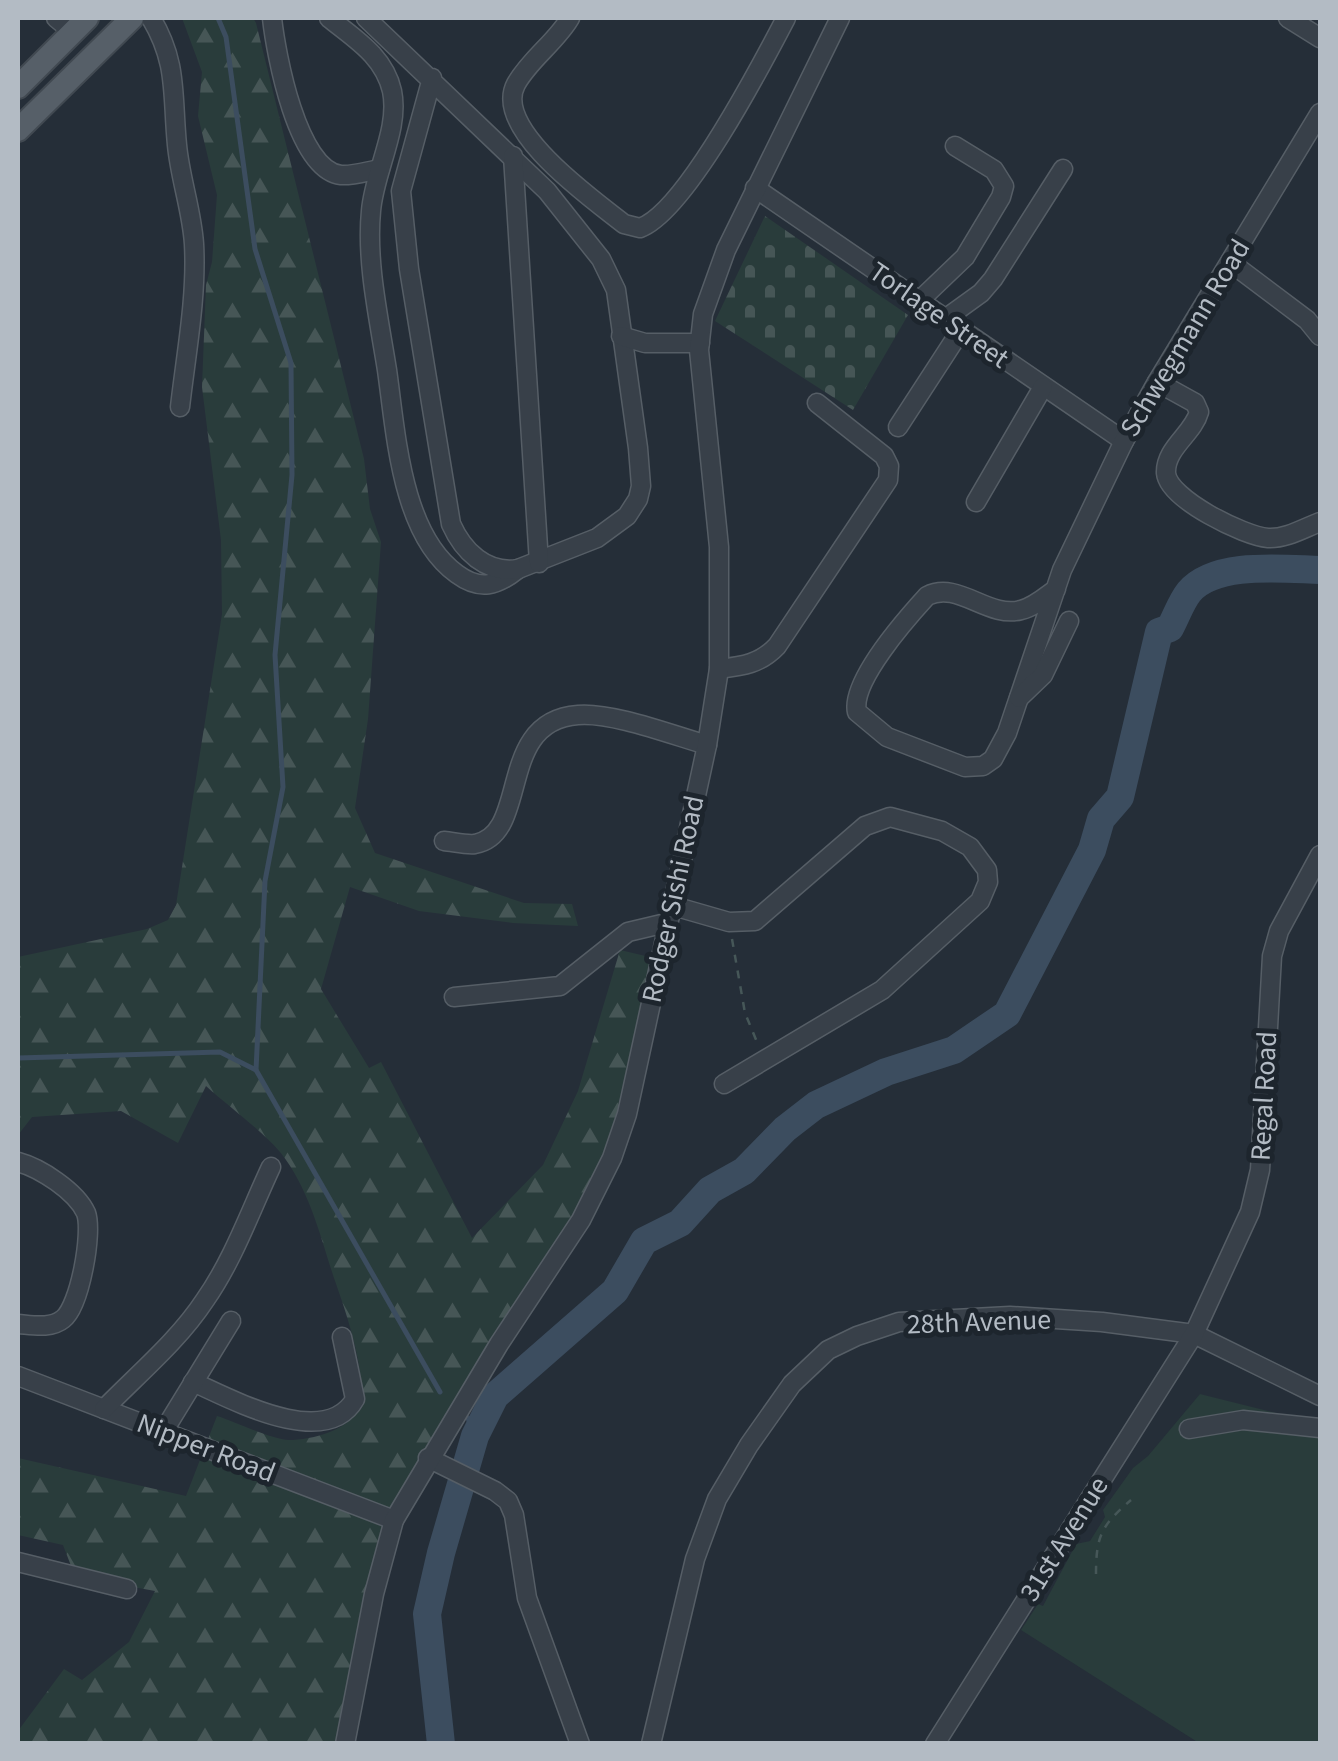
<svg xmlns="http://www.w3.org/2000/svg" width="1338" height="1761" font-family="'Source Sans 3',sans-serif">
<style>
.grass{fill:#293c3b}
.forest{fill:url(#forest-firs)}
.cemetery{fill:url(#cemetery-stones)}
.lines{fill:none;stroke-linecap:round;stroke-linejoin:round}
.stream{stroke:#3c4d5f;stroke-width:5}
.river{stroke:#3c4d5f;stroke-width:28}
.minor-casing{stroke:#565e66;stroke-width:21}
.major-casing{stroke:#414951;stroke-width:26}
.path{stroke:#465758;stroke-width:2.5;stroke-dasharray:8 8;stroke-linecap:butt}
.minor{stroke:#384049;stroke-width:18}
.major{stroke:#565f68;stroke-width:22}
.labels{text-anchor:middle;dominant-baseline:central;stroke-width:10;stroke-linejoin:round;paint-order:stroke}
.street-label{font-size:28px;fill:#b3bbc4;stroke:#1d252d}
</style>
<defs>
<pattern id="forest-firs" width="22" height="20" patternUnits="userSpaceOnUse" patternTransform="scale(2.5)"><rect width="22" height="20" fill="#293c3b"/><path d="M5 1l3.5 6h-7zM16 11l3.5 6h-7z" fill="#465656"/></pattern>
<pattern id="cemetery-stones" width="16" height="16" patternUnits="userSpaceOnUse" patternTransform="scale(2.5)"><rect width="16" height="16" fill="#293c3b"/><path d="M2 7V4a2 2 0 0 1 4 0v3zM10 15v-3a2 2 0 0 1 4 0v3z" fill="#465656"/></pattern>
</defs>
<rect width="100%" height="100%" fill="#252e38"/>
<polygon class="grass" points="1200,1394 1304,1420 1320,1433 1320,1743 1199,1743 1021,1630 1038,1604 1043,1606 1076,1544 1090,1541 1105,1517 1103,1510 1133,1468 1148,1456"/>
<path class="forest" d="M182,18H253L256,23L364,459L370,509L381,542L368,719L355,808L375,853L524,903L572,904L578,926L513,923L419,911L350,887L321,989L369,1068L381,1062L472,1238L543,1165L578,1091L620,950L658,959L612,1157L393,1517L345,1743L18,1744V1731L64,1669L82,1680L129,1642L155,1591L84,1578L73,1571L63,1545L18,1535V1458L186,1496L217,1416C236,1422 270,1439 289,1440C311,1440 354,1430 360,1404C367,1372 345,1309 334,1278C320,1235 309,1188 280,1152C259,1128 229,1107 206,1086L178,1143L121,1111L32,1117L18,1135V957L147,929L168,920L176,905L222,614L221,540L202,387L206,285L212,262L217,195L198,116L202,72Z"/>
<polygon class="cemetery" points="765,216 908,315 853,410 715,321"/>
<g class="lines">
<g class="stream">
<polyline points="218,18 226,37 255,249 291,363 292,475 275,655 283,787 265,881 256,1070"/>
<polyline points="18,1058 220,1052 256,1070 440,1392"/>
<polyline points="468,1418 475,1436"/>
</g>
<path class="river" d="M441,1744L427,1614L441,1553L475,1436L495,1396L615,1291L644,1241L680,1223L710,1190L744,1171L785,1129L816,1105L886,1072L954,1050L1007,1014L1092,850L1101,819L1120,797L1159,632L1170,628C1176,617 1181,602 1189,592C1215,561 1283,569 1320,570"/>
<defs>
<g id="minor">
<polyline points="56,18 73,32"/>
<path d="M151,18C178,63 172,94 177,145C180,178 192,211 194,244C197,297 186,354 180,407"/>
<path d="M272,18C276,54 297,170 341,175C353,176 368,171 380,169"/>
<path d="M329,18C355,39 384,56 392,91C400,129 374,172 371,211C366,262 379,319 387,370C396,433 401,534 457,574C480,591 497,586 518,569"/>
<path d="M366,18L547,191L601,259L616,290L638,448L641,486L638,499L627,516L597,538L518,569C486,574 463,551 451,524L409,269L401,191L432,78"/>
<path d="M570,18C556,42 530,59 516,84C492,129 594,200 624,224L640,228C685,212 762,64 786,18"/>
<polyline points="1288,18 1320,38"/>
<polyline points="513,156 539,563"/>
<polyline points="755,188 1124,441"/>
<polyline points="1230,262 1307,320 1320,336"/>
<polyline points="919,301 965,257 1001,197 1004,186 994,170 955,146"/>
<polyline points="945,319 981,293 993,279 1063,169"/>
<polyline points="621,336 645,343 700,343"/>
<path d="M1157,382L1195,403L1199,412C1193,434 1165,448 1166,473C1168,499 1244,536 1268,538C1286,539 1304,528 1320,522"/>
<polyline points="898,427 961,330"/>
<polyline points="976,502 1043,387"/>
<path d="M1056,589C1045,597 1034,607 1021,610C988,619 958,580 927,596C906,619 850,682 857,712L887,737L965,767L983,766L993,759L1007,733L1062,570L1124,441L1157,382L1320,113"/>
<path d="M719,669C743,666 760,664 777,646L888,480L889,466L884,456L817,403"/>
<polyline points="1019,698 1043,675 1069,621"/>
<path d="M444,841C454,842 466,845 475,844C531,834 495,721 578,715C612,712 672,735 707,745"/>
<polyline points="670,905 729,922 755,921 865,826 890,817 942,831 970,847 987,870 988,882 980,901 882,990 724,1084"/>
<polyline points="454,997 560,986 628,932 666,923"/>
<path d="M18,1162C40,1168 76,1191 86,1213C93,1232 80,1306 63,1319C51,1329 32,1325 18,1324"/>
<polyline points="18,1376 394,1520"/>
<path d="M193,1382C231,1399 326,1451 355,1399L342,1337"/>
<path d="M104,1409C138,1374 178,1341 205,1300C233,1260 250,1212 271,1167"/>
<polyline points="1189,1429 1243,1420 1320,1428"/>
<polyline points="163,1432 231,1321"/>
<polyline points="428,1458 495,1491 508,1501 514,1515 527,1598 580,1744"/>
<polyline points="18,1562 127,1589"/>
<polyline points="345,1744 374,1594 394,1520 499,1344 581,1220 612,1158 627,1114 707,745 719,669 719,547 699,350 703,314 726,250 840,18"/>
<polyline points="651,1744 695,1559 717,1499 749,1445 792,1384 828,1350 857,1336 899,1322 1010,1316 1102,1322 1194,1334 1320,1396"/>
<polyline points="935,1744 1194,1334 1250,1212 1260,1170 1272,956 1279,931 1320,855"/>
</g>
<g id="major">
<polyline points="18,87 87,18"/>
<polyline points="18,130 132,18"/>
</g>
</defs>
<use href="#minor" class="minor-casing"/>
<use href="#major" class="major-casing"/>
<g class="path">
<polyline points="732,939 745,1013 757,1042"/>
<path d="M1096,1574C1096,1535 1102,1525 1131,1500"/>
</g>
<use href="#minor" class="minor"/>
<use href="#major" class="major"/>
</g>
<g class="labels">
<g class="street-label">
<text transform="translate(939 315) rotate(35)">Torlage Street</text>
<text transform="translate(1185 338) rotate(-59)">Schwegmann Road</text>
<text transform="translate(673 899) rotate(-78)">Rodger Sishi Road</text>
<text transform="translate(1264 1096) rotate(-87)">Regal Road</text>
<text transform="translate(979 1322) rotate(-2)">28th Avenue</text>
<text transform="translate(206 1448) rotate(21)">Nipper Road</text>
<text transform="translate(1064 1539) rotate(-58)">31st Avenue</text>
</g>
</g>
<rect width="1338" height="1761" fill="none" stroke="#b3bbc4" stroke-width="40"/>
</svg>
